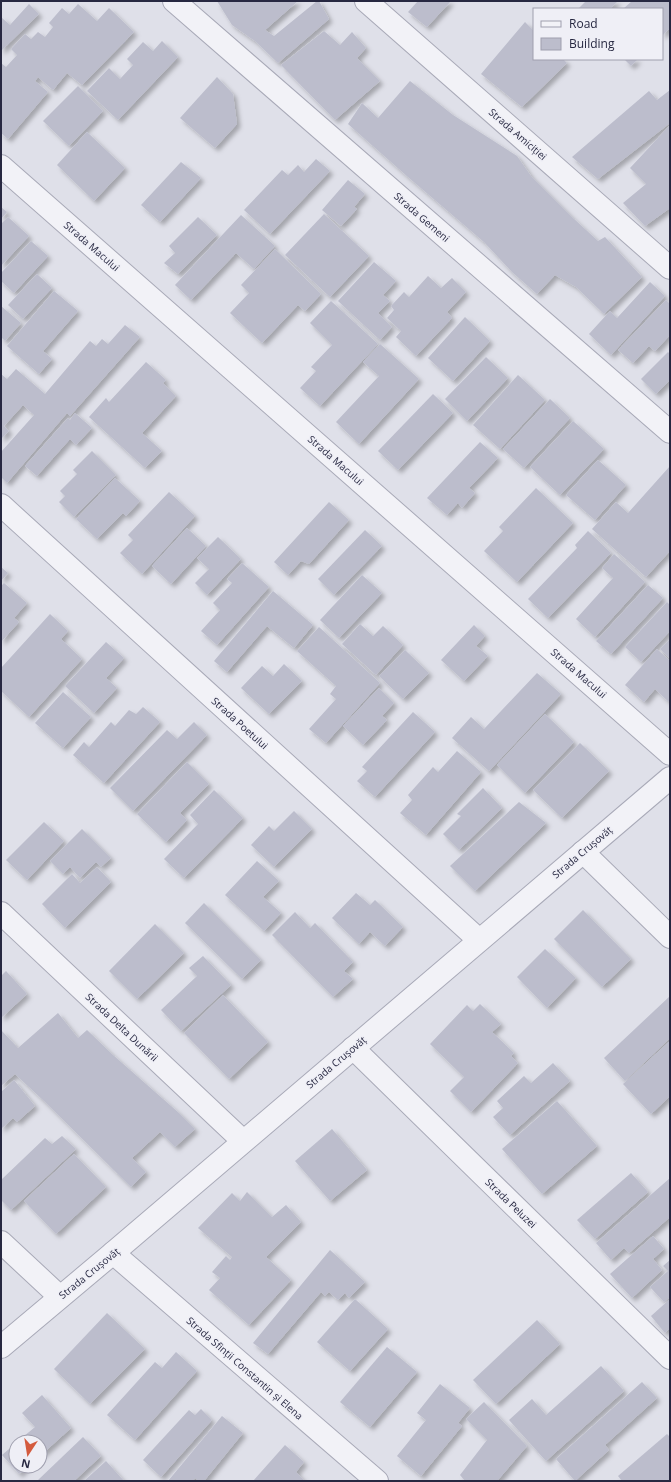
<svg xmlns="http://www.w3.org/2000/svg" width="671" height="1482" font-family="'Open Sans',sans-serif">
<style>
.building{fill:#bcbdcc;filter:url(#shadow)}
.lines{fill:none;stroke-linecap:round;stroke-linejoin:round}
.minor-casing{stroke:#a8a9b7;stroke-width:24}
.minor{stroke:#f2f2f7;stroke-width:22}
.labels{text-anchor:middle;dominant-baseline:central;stroke-width:3;stroke-linejoin:round;paint-order:stroke}
.street-label{font-size:10px;fill:#272841;stroke:#efeff6}
</style>
<defs>
<filter id="shadow"><feDropShadow dx="3.5" dy="3.5" stdDeviation="2" flood-color="#0004"/></filter>
</defs>
<rect width="100%" height="100%" fill="#dfe0e9"/>
<g class="building">
<polygon points="217,1 298,1 265,30 274,36 317,1 319,1 329,19 278,63 255,41 232,25"/>
<polygon points="418,1 451,1 427,27 408,12"/>
<polygon points="586,1 618,1 610,9 578,9"/>
<polygon points="632,1 670,1 670,28 662,36 662,9 623,9"/>
<polygon points="29,4 39,14 1,51 1,17 10,25"/>
<polygon points="78,4 97,21 109,8 134,32 82,85 67,73 53,90 38,77 35,81 48,92 8,139 1,133 1,63 6,67 17,55 11,49 25,34 31,39 38,32 45,37 53,27 49,23 62,8 69,14"/>
<polygon points="525,22 534,31 534,59 563,59 567,63 522,107 481,74"/>
<polygon points="324,31 340,45 352,32 366,48 357,58 380,81 335,120 281,65"/>
<polygon points="162,41 178,57 118,120 87,91 109,68 120,79 133,65 127,59 143,42 153,51"/>
<polygon points="624,59 638,59 631,66"/>
<polygon points="217,77 233,94 237,124 215,148 180,118"/>
<polygon points="410,81 453,115 517,156 531,176 573,218 598,241 605,237 642,277 604,314 576,287 555,275 537,294 512,272 484,242 408,177 348,124 362,103 378,118"/>
<polygon points="78,86 103,111 69,146 43,121"/>
<polygon points="670,90 670,123 598,179 572,157 649,91 657,100"/>
<polygon points="670,125 670,208 645,226 623,203 646,184 630,168"/>
<polygon points="87,132 125,168 94,201 57,165"/>
<polygon points="316,159 330,171 270,234 244,210 282,170 288,175 298,165 304,172"/>
<polygon points="181,162 201,178 160,222 141,205"/>
<polygon points="348,180 365,194 354,207 357,209 341,226 322,210"/>
<polygon points="1,207 7,212 1,219"/>
<polygon points="324,214 369,256 330,297 285,255"/>
<polygon points="241,215 275,246 254,269 236,253 191,300 175,285"/>
<polygon points="8,217 29,236 1,266 1,224"/>
<polygon points="198,217 217,235 178,274 164,263 175,253 169,246"/>
<polygon points="31,241 48,256 14,293 1,281 1,273"/>
<polygon points="275,249 321,294 305,311 298,305 262,343 230,313 249,293 241,285"/>
<polygon points="374,262 396,281 383,295 390,301 378,313 392,327 380,340 338,301"/>
<polygon points="37,274 52,288 23,319 8,305"/>
<polygon points="428,276 441,288 452,278 466,292 447,312 452,318 416,356 396,337 401,331 387,318 394,310 391,306 404,292 409,297"/>
<polygon points="650,282 665,296 611,355 589,334 610,311 617,318"/>
<polygon points="54,291 78,311 43,351 52,359 39,374 7,346"/>
<polygon points="666,300 670,304 670,335 655,351 649,346 633,363 618,350"/>
<polygon points="331,301 378,344 320,406 300,388 316,371 311,367 332,345 310,323"/>
<polygon points="1,306 21,323 5,341 1,337"/>
<polygon points="465,317 490,341 453,381 428,358"/>
<polygon points="125,325 140,337 70,416 67,413 7,483 1,477 1,452 34,415 23,405 4,426 9,431 1,439 1,374 7,379 16,369 45,394 90,341 96,346 102,339 108,344"/>
<polygon points="380,344 419,379 359,444 336,422 379,376 363,362"/>
<polygon points="668,352 670,354 670,382 669,381 656,394 641,379"/>
<polygon points="486,357 508,378 467,421 445,399"/>
<polygon points="146,362 166,380 163,383 176,396 142,433 162,451 145,468 89,417 106,398 109,402"/>
<polygon points="518,375 545,400 500,449 473,425"/>
<polygon points="433,394 453,413 398,470 378,451"/>
<polygon points="550,399 570,418 524,468 503,449"/>
<polygon points="75,413 92,428 76,445 70,439 37,476 25,466 68,418 70,420"/>
<polygon points="573,421 604,449 560,495 530,467"/>
<polygon points="480,442 498,458 469,488 475,493 462,508 458,503 447,515 427,498"/>
<polygon points="92,451 116,475 74,517 59,502 65,496 60,491 77,474 73,470"/>
<polygon points="598,460 626,485 595,520 566,495"/>
<polygon points="670,466 670,551 646,577 592,529 616,502 628,513"/>
<polygon points="115,478 140,501 126,516 123,513 97,539 76,519"/>
<polygon points="536,488 573,523 517,582 484,551 503,531 499,527"/>
<polygon points="169,492 195,516 142,574 120,553 133,540 128,535"/>
<polygon points="329,502 349,520 309,564 301,561 288,575 274,562"/>
<polygon points="187,528 206,546 171,584 152,566"/>
<polygon points="365,530 382,546 334,595 318,579"/>
<polygon points="588,531 611,553 548,618 528,599 577,548 575,545"/>
<polygon points="218,537 241,559 207,595 195,583 209,569 197,558"/>
<polygon points="614,554 645,582 595,637 576,619 613,578 602,568"/>
<polygon points="242,563 269,587 217,645 201,631 220,610 213,603 232,583 227,579"/>
<polygon points="1,567 8,573 1,581"/>
<polygon points="362,575 382,593 339,638 320,620"/>
<polygon points="4,583 27,603 14,618 19,622 1,642 1,586"/>
<polygon points="648,585 663,598 611,654 596,641"/>
<polygon points="273,591 313,625 294,648 267,626 227,672 214,661"/>
<polygon points="667,602 670,605 670,631 641,662 625,647"/>
<polygon points="50,614 68,631 61,639 82,659 29,717 1,691 1,668"/>
<polygon points="360,624 373,636 383,626 403,645 376,675 342,644"/>
<polygon points="474,625 485,636 476,646 488,656 464,681 441,660"/>
<polygon points="319,627 380,683 326,743 309,729 336,699 330,694 336,686 297,651"/>
<polygon points="670,639 670,659 660,649"/>
<polygon points="106,642 124,658 106,678 117,688 94,713 65,686"/>
<polygon points="657,649 670,661 670,703 655,689 644,702 625,685"/>
<polygon points="405,650 429,673 403,699 379,676"/>
<polygon points="284,664 302,681 269,714 241,688 262,666 273,676"/>
<polygon points="537,673 561,694 489,771 452,738 471,717 484,729"/>
<polygon points="379,688 394,703 382,716 387,720 363,745 343,726"/>
<polygon points="63,692 91,717 63,748 35,723"/>
<polygon points="143,707 160,722 104,783 73,755 84,742 89,747 111,722 115,726 129,710 136,714"/>
<polygon points="413,712 435,732 375,797 357,781 367,771 362,767"/>
<polygon points="545,714 574,742 525,793 497,765"/>
<polygon points="194,722 207,735 133,811 110,788 167,730 177,739"/>
<polygon points="580,743 609,771 562,818 533,790"/>
<polygon points="457,751 481,772 426,835 400,813 412,800 408,795 433,767 438,772"/>
<polygon points="187,762 209,784 180,813 187,820 166,842 137,814"/>
<polygon points="483,788 502,808 459,850 443,834 461,816 457,814"/>
<polygon points="214,790 243,818 184,878 164,859 198,824 190,815"/>
<polygon points="519,802 546,823 475,891 450,866"/>
<polygon points="294,811 312,829 274,867 251,845 269,826 274,831"/>
<polygon points="44,822 64,841 27,880 6,860"/>
<polygon points="82,829 111,858 101,867 96,862 80,878 70,867 63,874 50,861"/>
<polygon points="257,861 279,881 263,897 281,913 264,931 225,895"/>
<polygon points="97,867 111,882 65,928 42,904 72,874 80,883"/>
<polygon points="356,893 370,905 375,900 403,927 385,946 370,932 359,944 332,918"/>
<polygon points="204,903 261,960 242,979 185,923"/>
<polygon points="583,910 631,959 602,987 554,939"/>
<polygon points="295,912 310,928 315,923 353,962 344,971 353,979 333,997 272,935"/>
<polygon points="155,924 184,953 137,999 109,971"/>
<polygon points="545,949 576,978 547,1008 517,977"/>
<polygon points="203,956 231,985 181,1031 161,1010 197,976 189,968"/>
<polygon points="6,971 27,994 1,1018 1,976"/>
<polygon points="223,995 268,1042 229,1079 184,1033"/>
<polygon points="670,996 670,1038 625,1081 604,1058"/>
<polygon points="480,1004 501,1024 492,1032 514,1053 511,1056 518,1063 471,1112 450,1091 464,1077 430,1044 467,1005 473,1011"/>
<polygon points="58,1013 78,1038 87,1030 113,1055 179,1113 195,1129 175,1147 160,1132 132,1158 146,1172 131,1187 44,1101 15,1074 1,1086 1,1030 18,1048"/>
<polygon points="670,1041 670,1096 651,1114 623,1084"/>
<polygon points="553,1063 570,1081 510,1135 493,1117 503,1108 497,1101 524,1076 531,1083"/>
<polygon points="14,1080 35,1106 17,1122 13,1118 1,1129 1,1092"/>
<polygon points="557,1101 597,1146 542,1194 502,1149"/>
<polygon points="332,1129 367,1170 330,1201 295,1161"/>
<polygon points="62,1136 76,1149 11,1210 1,1200 1,1180 45,1138 52,1144"/>
<polygon points="74,1154 106,1187 56,1234 24,1201"/>
<polygon points="631,1173 648,1192 595,1239 577,1220"/>
<polygon points="670,1178 670,1217 629,1253 624,1248 611,1260 596,1243"/>
<polygon points="247,1192 272,1217 286,1205 301,1222 266,1257 291,1280 249,1325 209,1290 220,1278 212,1272 226,1256 230,1260 232,1257 198,1228 232,1193 240,1201"/>
<polygon points="653,1236 664,1249 653,1259 662,1270 632,1298 610,1274"/>
<polygon points="330,1250 365,1282 349,1298 345,1293 338,1300 329,1292 325,1296 321,1292 268,1354 253,1343"/>
<polygon points="670,1260 670,1297 664,1302 650,1287 668,1271 663,1266"/>
<polygon points="355,1299 388,1329 350,1371 317,1342"/>
<polygon points="670,1299 670,1328 665,1333 651,1316"/>
<polygon points="107,1313 145,1349 90,1404 54,1369"/>
<polygon points="537,1320 560,1344 496,1404 473,1380"/>
<polygon points="387,1347 417,1372 370,1427 340,1402"/>
<polygon points="176,1352 197,1371 135,1440 107,1415 155,1362 162,1368"/>
<polygon points="601,1366 624,1391 546,1461 509,1420 532,1399 546,1415"/>
<polygon points="642,1382 657,1398 605,1445 609,1450 575,1481 556,1459"/>
<polygon points="440,1384 470,1408 458,1423 462,1426 421,1476 397,1456 426,1420 417,1413"/>
<polygon points="42,1395 71,1428 40,1456 40,1442 17,1442 35,1427 22,1413"/>
<polygon points="484,1402 527,1446 497,1481 465,1481 460,1475 487,1440 466,1419"/>
<polygon points="201,1409 212,1420 161,1477 143,1460 189,1410 195,1415"/>
<polygon points="222,1416 243,1433 204,1481 199,1481 195,1478 193,1481 168,1481"/>
<polygon points="667,1434 670,1437 670,1481 622,1481 618,1476"/>
<polygon points="83,1437 101,1456 74,1481 37,1481"/>
<polygon points="16,1443 16,1466 28,1466 19,1474 2,1455"/>
<polygon points="285,1445 304,1462 296,1472 305,1481 253,1481"/>
<polygon points="106,1461 124,1481 84,1481"/>
</g>
<g class="lines">
<defs>
<g id="minor">
<polyline points="174,1 670,432"/>
<polyline points="366,1 670,268"/>
<polyline points="1,166 670,754"/>
<polyline points="1,505 479,940"/>
<polyline points="583,852 670,937"/>
<polyline points="1,913 243,1141"/>
<polyline points="353,1048 670,1358"/>
<polyline points="1,1242 60,1297"/>
<polyline points="113,1253 377,1481"/>
<polyline points="1,1347 113,1253 670,778"/>
</g>
</defs>
<use href="#minor" class="minor-casing"/>
<use href="#minor" class="minor"/>
</g>
<g class="labels">
<g class="street-label">
<text transform="translate(518 134) rotate(41)">Strada Amiciției</text>
<text transform="translate(422 217) rotate(41)">Strada Gemeni</text>
<text transform="translate(92 246) rotate(41)">Strada Macului</text>
<text transform="translate(336 460) rotate(41)">Strada Macului</text>
<text transform="translate(579 673) rotate(41)">Strada Macului</text>
<text transform="translate(240 723) rotate(42)">Strada Poetului</text>
<text transform="translate(582 852) rotate(-40)">Strada Crușovăț</text>
<text transform="translate(122 1027) rotate(43)">Strada Delta Dunării</text>
<text transform="translate(336 1062) rotate(-40)">Strada Crușovăț</text>
<text transform="translate(511 1203) rotate(44)">Strada Peluzei</text>
<text transform="translate(89 1273) rotate(-39)">Strada Crușovăț</text>
<text transform="translate(245 1368) rotate(41)">Strada Sfinții Constantin și Elena</text>
</g>
</g>
<rect width="671" height="1482" fill="none" stroke="#272841" stroke-width="4"/>
<rect x="533" y="8" width="130" height="52" fill="#efeff6" stroke="#9f9fae"/>
<rect x="541" y="21" width="20" height="6" fill="#f2f2f7" stroke="#9f9fae"/>
<text x="569" y="28" font-size="12" fill="#272841">Road</text>
<rect x="541" y="38" width="20" height="12" fill="#bcbdcc" stroke="#9f9fae"/>
<text x="569" y="48" font-size="12" fill="#272841">Building</text>
<g transform="translate(28 1454) rotate(192)"><circle r="19" fill="#efeff6" stroke="#9f9fae"/>
<path d="M0-3L7 15L0 10L-7 15Z" fill="#d45b3e"/>
<text y="-6" font-size="11" font-weight="bold" text-anchor="middle" fill="#272841">N</text>
</g>
</svg>
